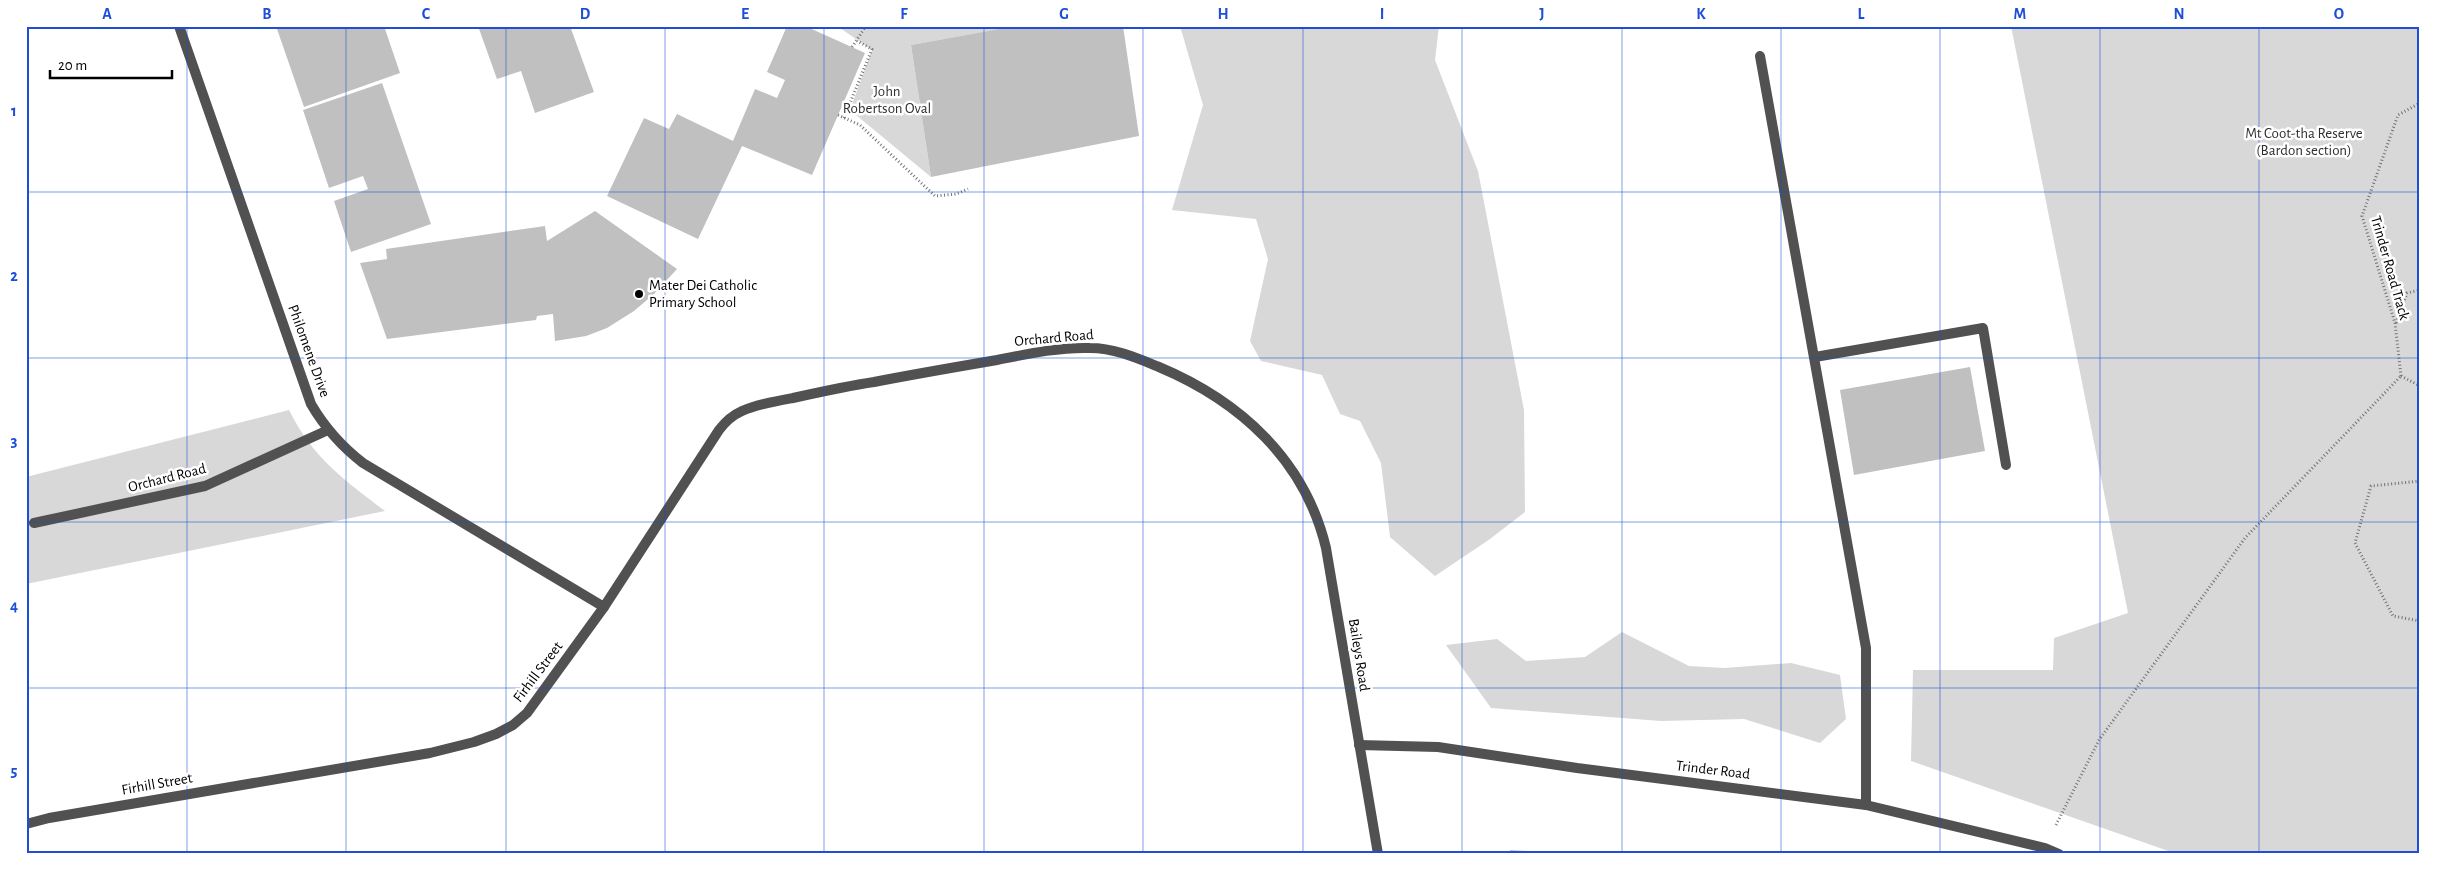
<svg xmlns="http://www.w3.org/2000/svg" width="2446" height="880" font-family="'Alegreya Sans',sans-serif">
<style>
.green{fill:#d8d8d8}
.building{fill:#c0c0c0}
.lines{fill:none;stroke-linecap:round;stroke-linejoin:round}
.path{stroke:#737373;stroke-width:3;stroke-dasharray:1 2.5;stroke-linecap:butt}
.lane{stroke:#515151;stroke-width:10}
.street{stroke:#515151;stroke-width:10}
.grid{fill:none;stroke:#1d4ed8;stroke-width:1;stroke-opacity:0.55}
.poi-dot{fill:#000;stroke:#fff;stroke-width:2}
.labels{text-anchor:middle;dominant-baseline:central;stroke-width:5;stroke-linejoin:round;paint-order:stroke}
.park-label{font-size:15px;fill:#2f2f2f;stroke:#fff}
.street-label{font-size:15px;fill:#000;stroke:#fff}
.poi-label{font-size:15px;fill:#000;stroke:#fff;text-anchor:start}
.neatline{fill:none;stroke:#1d4ed8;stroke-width:2}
.grid-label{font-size:16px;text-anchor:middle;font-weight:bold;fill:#1d4ed8}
</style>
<rect width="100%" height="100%" fill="#fff"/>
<g class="green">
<polygon points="1018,26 911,45 931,177 850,110 872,50 837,26"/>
<polygon points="1180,26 1439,26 1435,60 1478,171 1524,410 1525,512 1490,539 1435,576 1390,537 1381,463 1360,421 1340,414 1322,375 1261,361 1250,341 1268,259 1256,219 1172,210 1203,105"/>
<polygon points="2011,26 2420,26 2420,854 2177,854 1911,761 1913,670 2053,670 2054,638 2128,613"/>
<path d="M289,410C313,458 343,479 385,511L26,584V477Z"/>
<polygon points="1622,632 1689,666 1725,668 1791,663 1840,675 1846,719 1820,743 1744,719 1661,721 1491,708 1446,645 1497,639 1526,661 1585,657"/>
</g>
<g class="building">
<polygon points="276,26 384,26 400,73 304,107"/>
<polygon points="478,26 570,26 594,92 535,113 521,71 497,79"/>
<polygon points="787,26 805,26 865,53 812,175 742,146 698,239 607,196 644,118 669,129 677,114 733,141 755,89 777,98 785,80 767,72"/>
<polygon points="1016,26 1123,26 1139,136 931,177 911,45"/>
<polygon points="382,83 431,224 351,252 334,201 368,189 363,176 329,188 303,110"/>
<polygon points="595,211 677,269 654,294 634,311 607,328 586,336 555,341 553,314 537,316 536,320 387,339 360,263 387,259 386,249 545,226 547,241"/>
<polygon points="1970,367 1985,451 1854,475 1840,390"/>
<polygon points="1510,850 1544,852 1544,854 1510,854"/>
</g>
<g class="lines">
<g class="path">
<polyline points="852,47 866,26"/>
<polyline points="838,115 860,125 935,196 956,194 968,189"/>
<polyline points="844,118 872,49 857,41"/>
<polyline points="2396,323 2407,293 2420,290"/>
<polyline points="2401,376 2395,323 2362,216 2398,115 2420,103"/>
<polyline points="2401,376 2420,386"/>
<polyline points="2420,481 2371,486 2355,543 2393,616 2420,621"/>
<polyline points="2056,825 2099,740 2245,538 2401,376"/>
</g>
<g class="lane">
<polyline points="1760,56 1866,648 1866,805"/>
<polyline points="1815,357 1983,328 2006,465"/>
<polyline points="34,523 205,486 328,430"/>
</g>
<g class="street">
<path d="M179,26L311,404C325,428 341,446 363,463L604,607"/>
<polyline points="1359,745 1438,747 1577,768 1866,805 2045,848 2059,854"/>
<path d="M26,824L49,818L430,753L474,742L496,734L513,725L527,713L604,607L719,430C725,422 733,415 742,411C758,404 776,401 793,398C820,392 847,386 874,382C915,374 956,367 997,360C1027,354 1059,347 1090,348C1114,348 1137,358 1159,367C1240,401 1305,460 1326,548L1378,854"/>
</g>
</g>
<path class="grid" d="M187,26V854M346,26V854M506,26V854M665,26V854M824,26V854M984,26V854M1143,26V854M1303,26V854M1462,26V854M1622,26V854M1781,26V854M1940,26V854M2100,26V854M2259,26V854M26,192H2420M26,358H2420M26,522H2420M26,688H2420"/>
<circle class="poi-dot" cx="639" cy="294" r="5"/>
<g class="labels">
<g class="park-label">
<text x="887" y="91">John<tspan x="887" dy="17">Robertson Oval</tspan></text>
<text x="2304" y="133">Mt Coot-tha Reserve<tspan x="2304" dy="17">(Bardon section)</tspan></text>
</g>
<g class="street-label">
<text transform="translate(2390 268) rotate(74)">Trinder Road Track</text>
<text transform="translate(1054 338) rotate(-5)">Orchard Road</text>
<text transform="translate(309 351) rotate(70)">Philomene Drive</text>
<text transform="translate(167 478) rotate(-14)">Orchard Road</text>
<text transform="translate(1359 655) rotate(81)">Baileys Road</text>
<text transform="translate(538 672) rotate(-53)">Firhill Street</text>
<text transform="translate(1713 770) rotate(7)">Trinder Road</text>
<text transform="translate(157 784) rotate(-10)">Firhill Street</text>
</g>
<g class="poi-label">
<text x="649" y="285">Mater Dei Catholic<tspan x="649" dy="17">Primary School</tspan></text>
</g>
</g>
<rect width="2446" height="880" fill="none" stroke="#ffffff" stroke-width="55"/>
<path d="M50 70v8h122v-8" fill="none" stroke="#000000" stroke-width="2.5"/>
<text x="58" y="70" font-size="15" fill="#000000" stroke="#ffffff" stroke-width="4" paint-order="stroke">20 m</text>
<rect x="28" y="28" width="2390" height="824" class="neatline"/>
<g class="grid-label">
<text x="107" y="19">A</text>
<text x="267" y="19">B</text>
<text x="426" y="19">C</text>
<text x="585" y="19">D</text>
<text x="745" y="19">E</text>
<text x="904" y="19">F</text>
<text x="1064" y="19">G</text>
<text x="1223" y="19">H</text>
<text x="1382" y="19">I</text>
<text x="1542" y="19">J</text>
<text x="1701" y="19">K</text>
<text x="1861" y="19">L</text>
<text x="2020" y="19">M</text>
<text x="2179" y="19">N</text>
<text x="2339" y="19">O</text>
<text x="14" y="116">1</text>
<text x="14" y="281">2</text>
<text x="14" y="446">3</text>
<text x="14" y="611">4</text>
<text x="14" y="776">5</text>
</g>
</svg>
